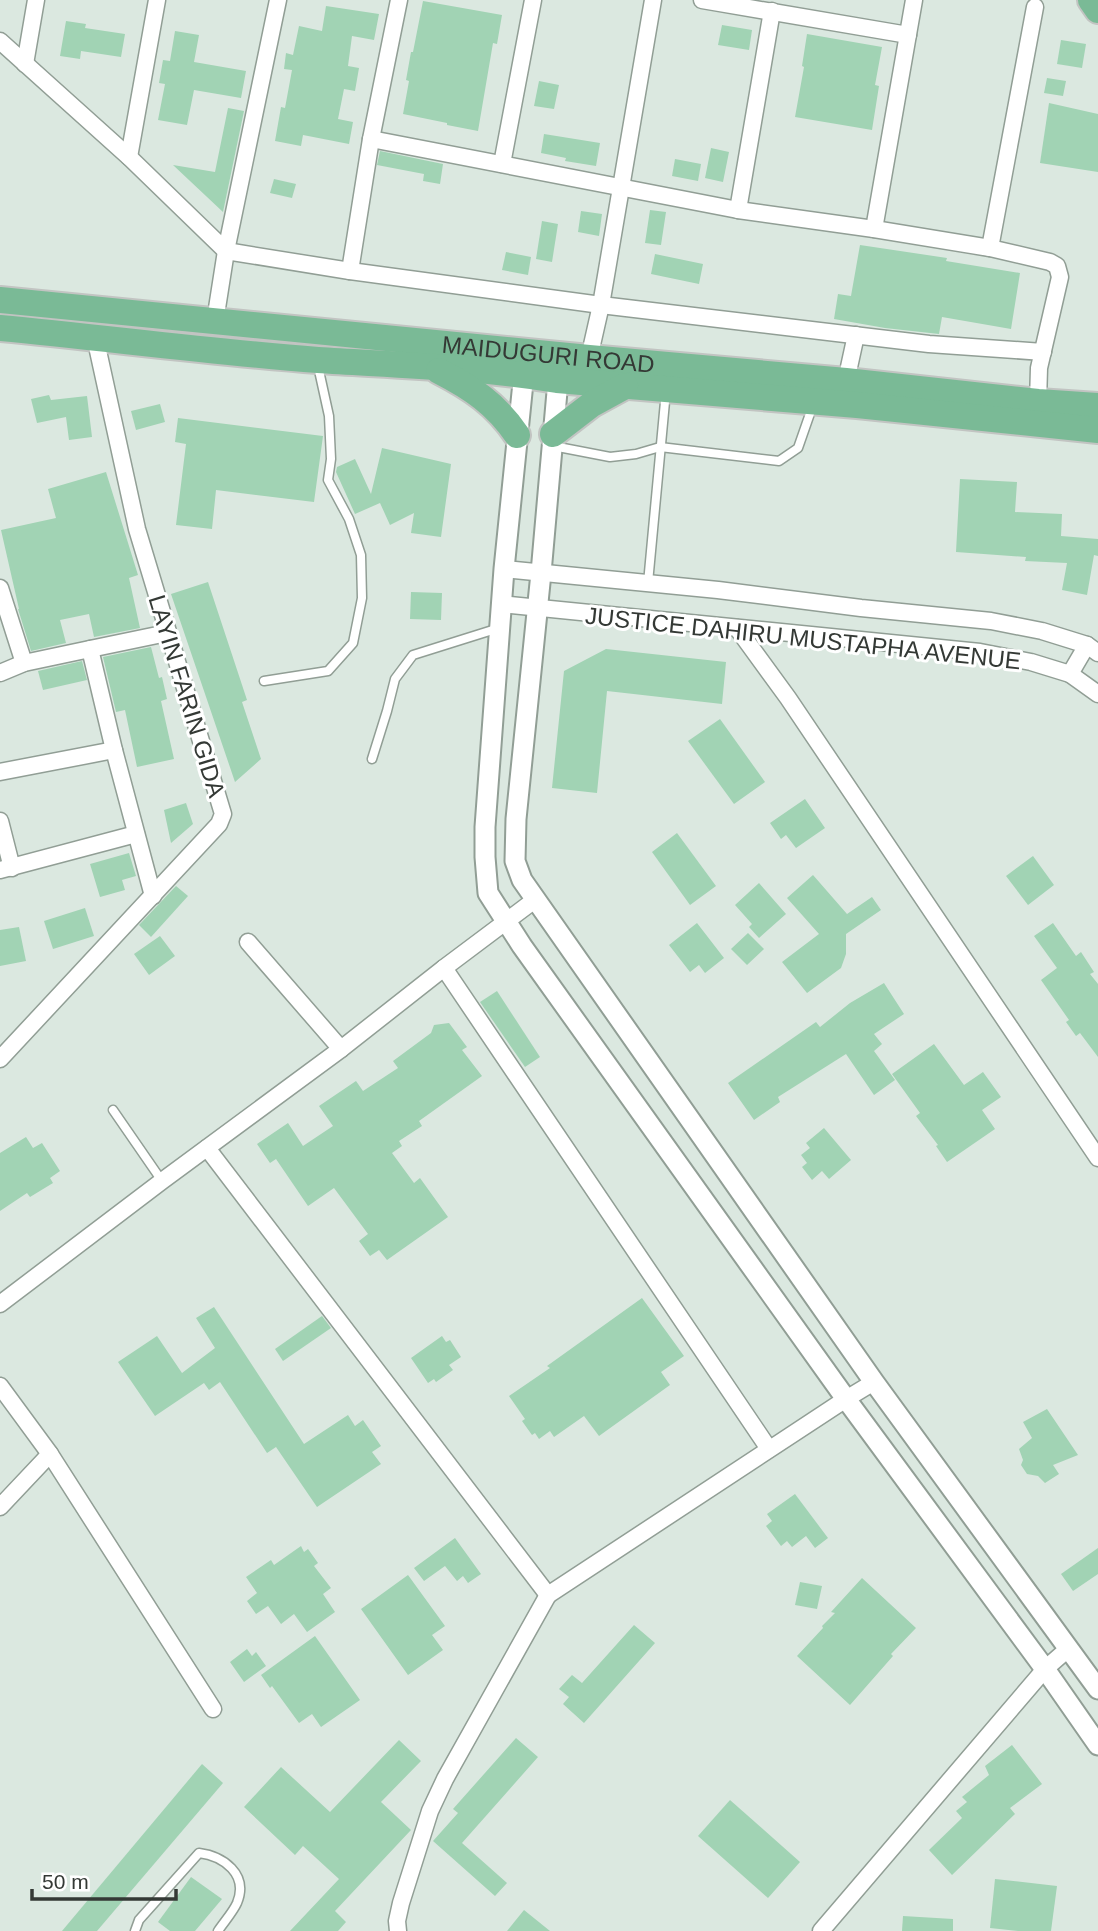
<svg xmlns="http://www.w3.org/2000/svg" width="1098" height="1931" font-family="Arial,sans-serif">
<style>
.building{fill:#a1d3b4}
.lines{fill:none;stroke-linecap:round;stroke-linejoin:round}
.service-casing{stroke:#919e95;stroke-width:11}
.minor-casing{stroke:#919e95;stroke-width:19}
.tertiary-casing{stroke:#919e95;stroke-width:23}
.trunk-casing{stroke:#c2c4c2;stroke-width:30}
.service{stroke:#fff;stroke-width:8}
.minor{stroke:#fff;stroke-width:16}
.tertiary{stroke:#fff;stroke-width:19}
.trunk{stroke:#7aba96;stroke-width:26}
.labels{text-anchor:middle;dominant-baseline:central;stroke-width:6;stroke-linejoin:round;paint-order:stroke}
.street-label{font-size:24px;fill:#343935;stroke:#fff}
</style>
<rect width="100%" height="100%" fill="#dbe8e0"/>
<g class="building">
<polygon points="423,1 502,15 497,44 493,43 478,131 447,125 447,123 403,114 409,81 406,80 411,52 413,52"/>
<polygon points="326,6 379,14 374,40 352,36 348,66 359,68 355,91 344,89 338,119 353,122 349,144 303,135 301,146 275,141 281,107 285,108 292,70 284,69 286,53 293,55 299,26 322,31"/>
<polygon points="66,21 86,24 85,28 125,34 121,57 81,51 80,59 60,56"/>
<polygon points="722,25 752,30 749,50 718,45"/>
<polygon points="175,31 199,35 194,62 246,71 241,98 194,90 187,125 158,120 165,84 159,83 163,60 170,61"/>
<polygon points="807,34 882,47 875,85 879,86 872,130 795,117 804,67 802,66"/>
<polygon points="1061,40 1086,44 1082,68 1057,64"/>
<polygon points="1047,78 1066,81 1063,96 1044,93"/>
<polygon points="539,81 559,85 554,109 534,106"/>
<polygon points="1049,103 1098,114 1098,172 1040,163"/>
<polygon points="228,108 244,111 223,212 173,165 215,172"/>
<polygon points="544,134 600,143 596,166 565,161 566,158 541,153"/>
<polygon points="711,148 729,152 723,182 705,178"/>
<polygon points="380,151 443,164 440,184 423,181 424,174 377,165"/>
<polygon points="675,159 701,164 698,181 672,176"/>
<polygon points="274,179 296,184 292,198 270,193"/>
<polygon points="650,210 666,212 661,245 645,243"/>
<polygon points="581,211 602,214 599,236 578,232"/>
<polygon points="542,221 558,224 552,262 536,259"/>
<polygon points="860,245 947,258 946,261 1020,273 1011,329 942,317 939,334 885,328 834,319 838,294 851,296"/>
<polygon points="506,252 531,257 528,275 502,270"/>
<polygon points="655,254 703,264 699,284 651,274"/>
<polygon points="49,395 51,400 87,396 92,437 69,440 66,417 37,423 31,399"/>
<polygon points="160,404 165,422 136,430 131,411"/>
<polygon points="178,418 323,436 314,502 216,490 212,529 176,525 186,444 175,442"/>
<polygon points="382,448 451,464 441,537 411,533 414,513 390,525 380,503 355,514 336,472 337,467 355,459 371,494"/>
<polygon points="106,472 138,575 129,578 140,628 94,637 89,614 60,620 66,643 31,651 18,609 19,609 1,530 56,518 48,489"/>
<polygon points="960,479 1017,482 1015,512 1062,514 1061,536 1098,539 1098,556 1094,555 1087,595 1062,590 1067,563 1025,561 1026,557 956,552"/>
<polygon points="208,582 247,700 242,702 261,759 235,782 171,594"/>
<polygon points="411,592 442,593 441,620 410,619"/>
<polygon points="151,647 159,678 162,677 167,699 161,701 174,759 137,767 125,710 116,712 103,657"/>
<polygon points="606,649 726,662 722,704 607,691 597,793 552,788 564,671"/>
<polygon points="82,661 87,680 43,690 38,671"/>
<polygon points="720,719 765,782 734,804 688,741"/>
<polygon points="805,799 825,828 796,848 786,835 781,839 770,823"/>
<polygon points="186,803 193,824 171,843 164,810"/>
<polygon points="677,833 716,886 690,905 652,852"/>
<polygon points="129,853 136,876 122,880 125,890 100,897 90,864"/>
<polygon points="1033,856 1054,885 1028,905 1006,876"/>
<polygon points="813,875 847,914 872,897 881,910 846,934 846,954 841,968 807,993 782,962 819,934 787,898"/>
<polygon points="759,883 786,914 759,938 749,927 752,924 735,905"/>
<polygon points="176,886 188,896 151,937 139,925"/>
<polygon points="85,908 94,936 53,949 44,921"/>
<polygon points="697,923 724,958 705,973 699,965 690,972 669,945"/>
<polygon points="1053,923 1076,956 1081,952 1094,972 1090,974 1098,984 1098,1057 1080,1033 1076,1036 1066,1022 1069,1020 1041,980 1057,968 1034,936"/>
<polygon points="19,927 26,961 0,966 0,930"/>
<polygon points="748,933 764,949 747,965 731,949"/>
<polygon points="160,936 175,956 149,975 134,954"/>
<polygon points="884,983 904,1014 874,1034 882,1044 874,1051 895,1080 874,1095 846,1054 778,1097 780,1102 754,1120 728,1083 816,1022 820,1027 850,1003"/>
<polygon points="497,991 540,1057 525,1067 480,1002"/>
<polygon points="449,1023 467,1047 462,1050 482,1076 419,1121 422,1126 399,1141 402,1146 392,1153 414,1183 420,1178 448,1217 387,1260 379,1250 370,1256 359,1241 368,1234 334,1188 308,1206 276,1159 270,1163 257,1144 288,1123 303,1146 333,1126 319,1106 356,1081 363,1091 398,1068 393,1061 431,1033 434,1025"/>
<polygon points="934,1044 964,1085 983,1072 1001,1097 982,1110 995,1129 947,1162 936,1146 938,1145 916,1116 920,1113 892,1074"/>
<polygon points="824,1128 851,1160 829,1179 822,1171 812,1180 802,1167 807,1163 801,1155 810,1148 806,1143"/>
<polygon points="26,1137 33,1148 42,1143 60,1171 50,1178 53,1183 30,1197 27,1193 0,1211 0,1153"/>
<polygon points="642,1298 684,1356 661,1372 670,1385 599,1436 584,1416 554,1437 550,1431 539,1439 535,1433 532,1435 522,1421 525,1419 509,1396 550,1368 547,1366"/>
<polygon points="214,1307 304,1444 348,1415 355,1426 363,1420 381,1446 372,1452 381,1464 317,1507 276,1447 267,1453 220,1382 209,1390 204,1383 155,1416 118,1362 157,1336 182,1373 215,1348 196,1318"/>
<polygon points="322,1316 331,1328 283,1361 275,1349"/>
<polygon points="442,1336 446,1342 450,1340 461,1357 449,1365 453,1370 436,1382 434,1379 428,1383 411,1358"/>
<polygon points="1047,1409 1078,1455 1053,1465 1059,1474 1045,1483 1038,1476 1027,1474 1021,1465 1023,1460 1019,1449 1032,1438 1023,1422"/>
<polygon points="795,1494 828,1538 815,1548 806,1536 792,1547 787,1541 781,1546 766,1526 772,1521 767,1514"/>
<polygon points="455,1538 481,1574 468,1583 463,1576 457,1581 445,1566 424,1581 414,1568"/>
<polygon points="301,1546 304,1552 308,1549 318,1563 314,1566 331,1588 323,1594 335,1612 307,1632 294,1614 281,1624 268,1606 256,1614 247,1601 257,1593 246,1577 271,1560 274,1565"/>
<polygon points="1098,1548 1098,1574 1073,1591 1061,1574"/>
<polygon points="408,1575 445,1626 432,1635 443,1650 408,1675 361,1609"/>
<polygon points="862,1578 916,1628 891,1654 893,1656 850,1705 797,1656 823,1628 822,1626 835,1613 831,1612"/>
<polygon points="800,1582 822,1586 817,1609 795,1605"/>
<polygon points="634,1625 655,1643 584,1723 563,1704 569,1697 559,1689 572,1675 582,1683"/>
<polygon points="315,1636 360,1700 321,1727 312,1714 299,1723 272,1686 270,1688 261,1675"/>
<polygon points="247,1649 252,1656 256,1652 266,1666 244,1682 230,1662"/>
<polygon points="516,1738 538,1757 462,1843 507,1883 495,1896 433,1841 458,1813 453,1809"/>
<polygon points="399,1740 421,1761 381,1802 411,1830 335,1911 346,1922 338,1931 290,1931 339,1879 303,1846 295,1855 244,1807 281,1767 330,1812"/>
<polygon points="1012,1745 1042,1784 1010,1808 1015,1814 952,1875 929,1850 962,1818 956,1811 967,1802 962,1797 989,1775 985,1766"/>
<polygon points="202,1764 223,1783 97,1931 62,1931"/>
<polygon points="730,1800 800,1862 768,1898 698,1836"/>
<polygon points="191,1877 222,1899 195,1931 170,1931 158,1922"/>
<polygon points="995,1879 1057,1886 1051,1931 1018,1931 990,1928"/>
<polygon points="524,1910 550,1931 507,1931"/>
<polygon points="903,1916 953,1919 953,1931 902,1931"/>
</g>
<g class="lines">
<defs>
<g id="service">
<polyline points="553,446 610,457 636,454 660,447 779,461 798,448 813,405"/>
<polyline points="648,583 666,391"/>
<polyline points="264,681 328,671 353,643 362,598 361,555 349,519 328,480 331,459 329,416 318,366"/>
<polyline points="372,759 387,711 395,679 413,655 499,628"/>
<polyline points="113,1110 162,1181"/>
<path d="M135,1931L139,1920L199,1853C223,1856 249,1874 237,1903C233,1912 224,1922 218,1931"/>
</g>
<g id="minor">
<polyline points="702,0 908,35"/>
<polyline points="0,41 129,157 226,251 350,271 601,305 929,344 1043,352"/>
<polyline points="25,64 36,0"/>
<polyline points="371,139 738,210 874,229 990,248 1050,262 1057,266 1060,277 1039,368 1038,402"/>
<polyline points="129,157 157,0"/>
<polyline points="502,164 533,0"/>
<polyline points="738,210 772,11"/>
<polyline points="874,229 914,0"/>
<polyline points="990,248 1035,7"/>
<polyline points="350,271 371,139 399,0"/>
<polyline points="215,321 226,251 278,0"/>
<polyline points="589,358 601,305 653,0"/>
<polyline points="846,381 856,335"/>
<polyline points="504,569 718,590 861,608 991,621 1042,631 1087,645 1098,653"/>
<polyline points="0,588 24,663"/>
<polyline points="501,604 980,652 1031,662 1070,674 1098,694"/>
<polyline points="737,628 788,698 1098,1158"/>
<polyline points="90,649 167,633"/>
<polyline points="0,673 24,663 90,649 114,750 153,896"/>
<polyline points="1070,674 1087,645"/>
<polyline points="0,772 114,750"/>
<polyline points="0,821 12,868"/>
<polyline points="0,870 136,834"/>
<polyline points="248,942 341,1049"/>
<polyline points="444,968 769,1449"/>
<polyline points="0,1059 219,824 223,814 137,529 95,337"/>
<polyline points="207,1148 548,1595 846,1399 874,1382"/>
<polyline points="0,1304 162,1181 341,1049 444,968 536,899"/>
<polyline points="0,1386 50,1454 213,1709"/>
<polyline points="0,1507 50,1454"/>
<polyline points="398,1931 397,1921 401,1903 430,1811 445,1779 548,1595"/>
<polyline points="821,1931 1045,1669 1069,1648"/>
</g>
<g id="tertiary">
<polyline points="525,363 504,569 485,827 485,857 488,893 522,946 846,1399 1045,1669 1098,1745"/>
<polyline points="559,369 541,573 516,819 515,861 522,880 874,1382 1098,1689"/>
</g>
<g id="trunk">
<polyline points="1091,0 1098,10"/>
<path id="s1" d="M0,300L589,358L846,381L1038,402L1098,406"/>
<path d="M0,328C106,338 212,352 318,360C398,365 478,367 557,380L857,405L1098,430"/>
<path d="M439,371C472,388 496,404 517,435"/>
<polyline points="553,434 592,404 625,386"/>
</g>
</defs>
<use href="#service" class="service-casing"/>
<use href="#minor" class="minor-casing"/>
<use href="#tertiary" class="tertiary-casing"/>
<use href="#trunk" class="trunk-casing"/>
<use href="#service" class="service"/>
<use href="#minor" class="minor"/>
<use href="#tertiary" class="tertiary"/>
<use href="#trunk" class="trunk"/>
</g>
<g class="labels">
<g class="street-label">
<text stroke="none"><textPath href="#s1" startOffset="551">MAIDUGURI ROAD</textPath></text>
<text transform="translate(803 638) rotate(6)">JUSTICE DAHIRU MUSTAPHA AVENUE</text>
<text transform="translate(187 696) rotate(73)">LAYIN FARIN GIDA</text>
</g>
</g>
<path d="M32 1889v10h144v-10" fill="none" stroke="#343935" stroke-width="3.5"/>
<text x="42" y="1889" font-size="21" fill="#343935" stroke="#ffffff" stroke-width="5" paint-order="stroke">50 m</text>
</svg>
